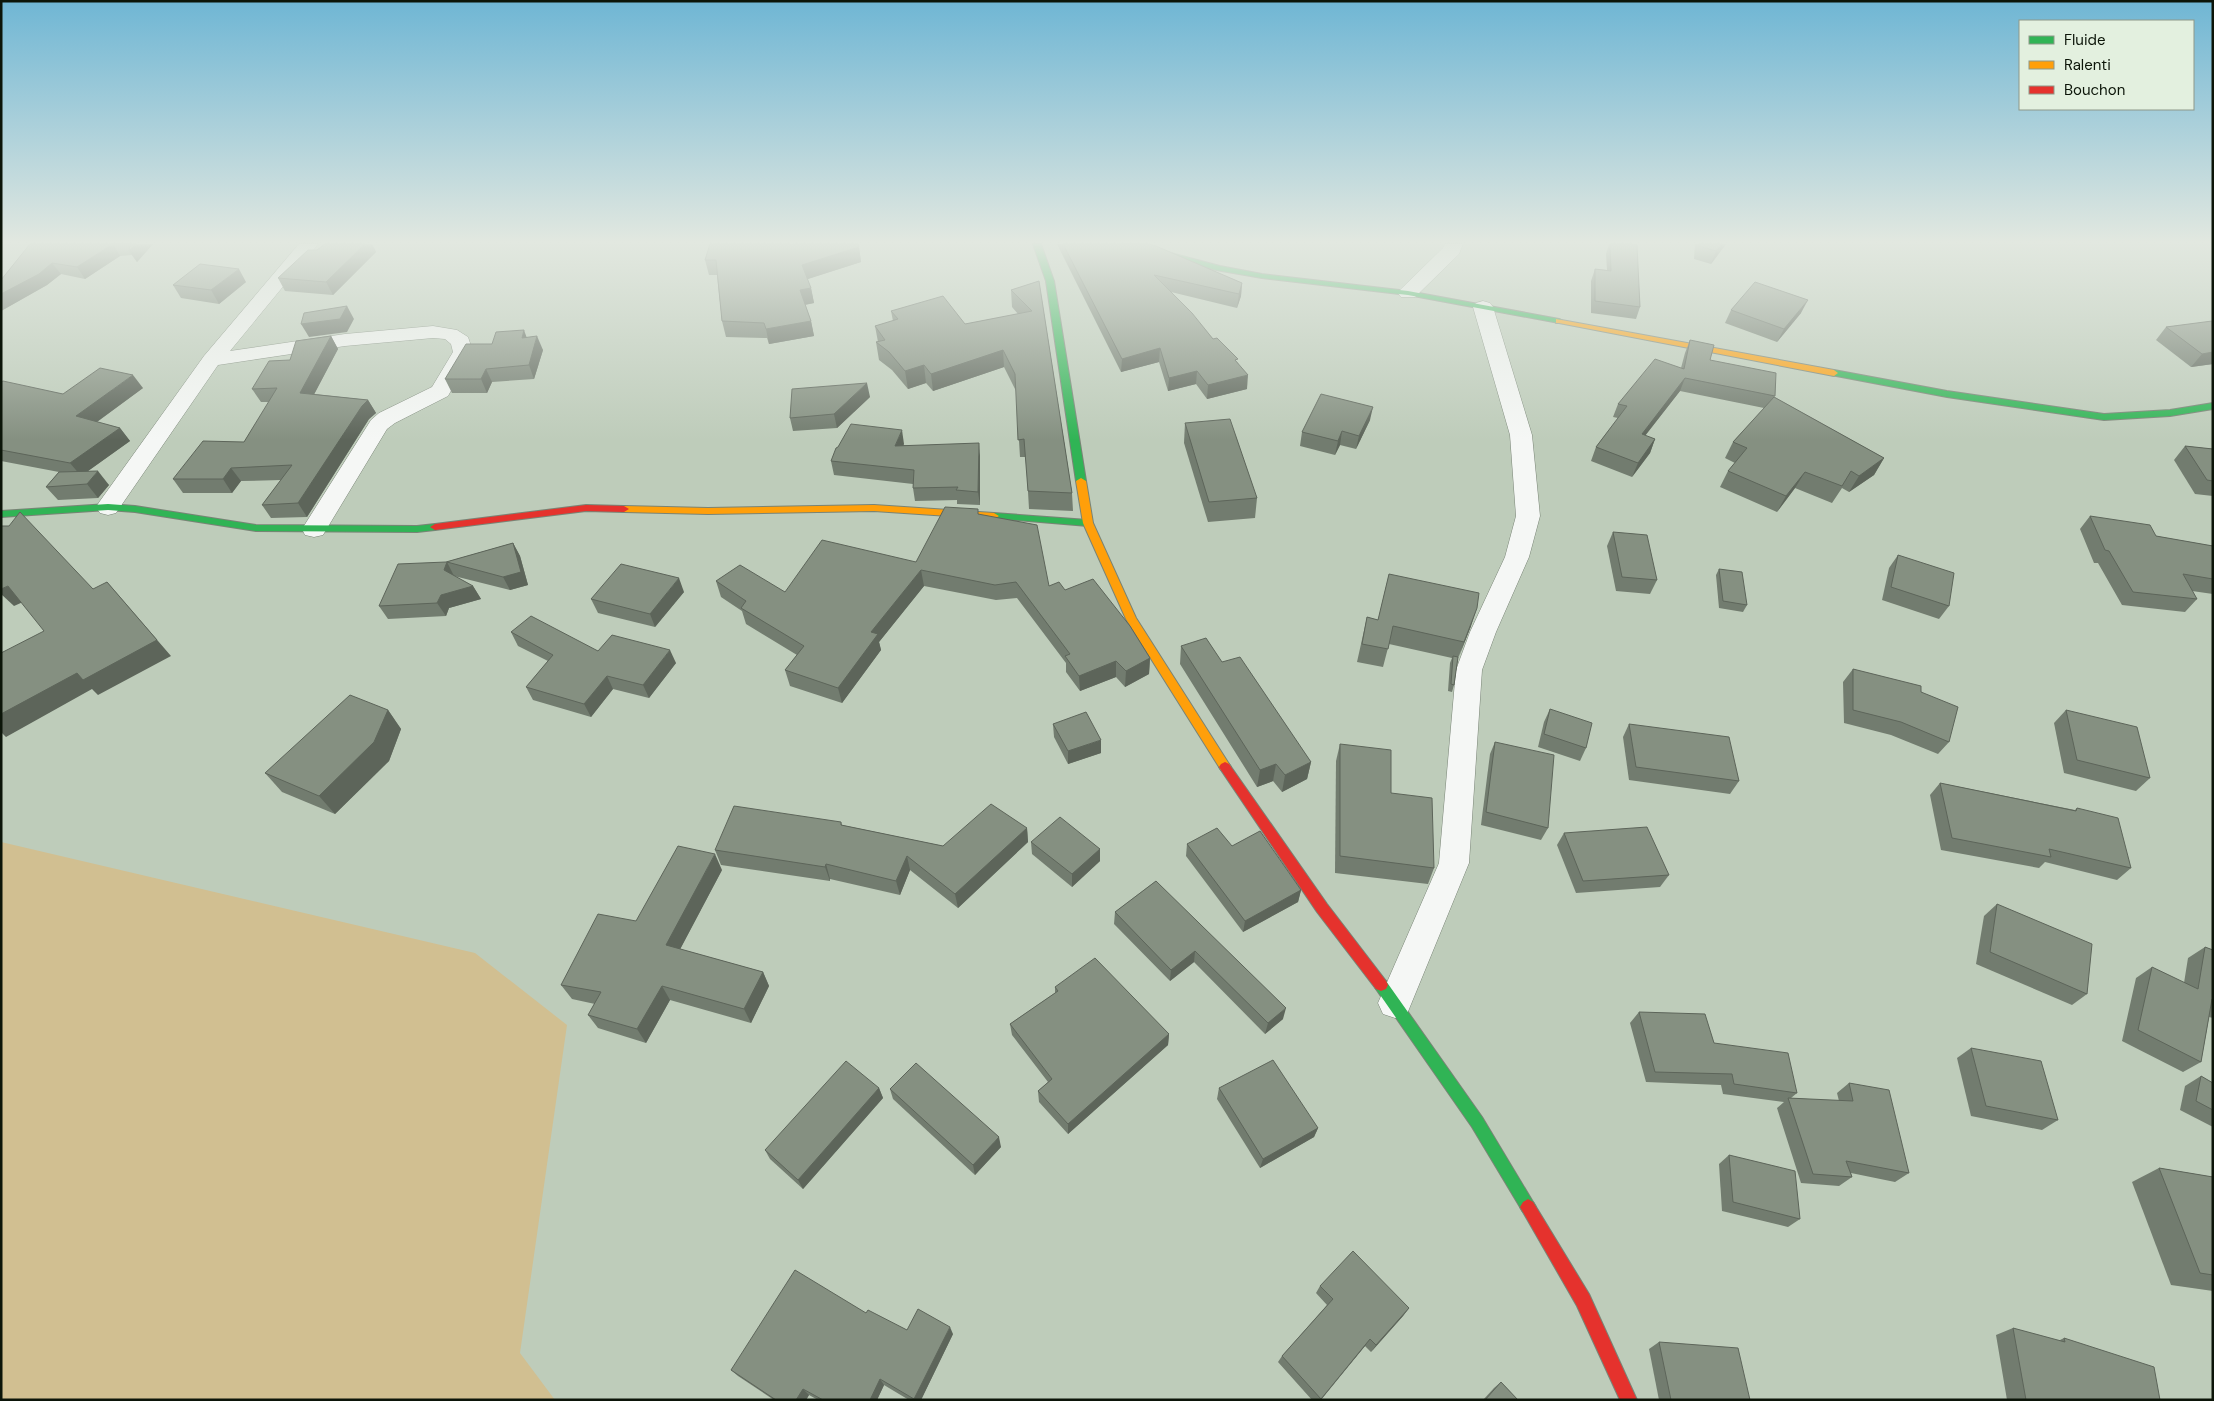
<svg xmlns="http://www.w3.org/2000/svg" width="2214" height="1401" font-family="'DM Sans',sans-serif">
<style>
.green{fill:#d1bf91}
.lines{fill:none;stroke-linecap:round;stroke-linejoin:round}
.street-casing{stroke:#798476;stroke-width:1}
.fast-casing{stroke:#798476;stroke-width:2}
.slow-casing{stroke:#798476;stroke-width:2}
.jam-casing{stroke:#798476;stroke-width:2}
.street{fill:#f5f7f5;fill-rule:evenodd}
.fast{fill:#30b455;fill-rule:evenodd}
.slow{fill:#ff9f0a;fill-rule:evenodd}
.jam{fill:#e5322d;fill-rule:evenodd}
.wall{fill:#727c6f}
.shaded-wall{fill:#5d655a}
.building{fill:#859081;stroke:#5d655a}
</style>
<rect width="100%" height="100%" fill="#beccba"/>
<polygon class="green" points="1,842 475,953 567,1025 520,1353 555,1400 1,1400"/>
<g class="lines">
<defs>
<g id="street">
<polygon points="299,244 318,244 230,351 345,334 433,326 457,330 468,337 473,352 448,396 395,423 387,429 323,535 314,537 305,535 302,529 371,420 379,413 432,387 453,352 451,344 445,339 433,338 345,346 218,365 116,513 108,515 100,513 96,507 100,501 204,356"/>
<polygon points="1445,244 1463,244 1459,254 1415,297 1401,297 1398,293 1401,289 1443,248"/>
<polygon points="1483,301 1490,303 1493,307 1532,435 1540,516 1529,557 1496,632 1482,670 1469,863 1407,1014 1395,1018 1383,1014 1378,1003 1439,863 1456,670 1470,632 1505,557 1516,516 1510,435 1473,307 1476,303"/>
</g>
<g id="fast">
<polygon points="1033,244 1041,244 1054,281 1086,481 1081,484 1076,481 1046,281"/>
<polygon points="1125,244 1137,244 1220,266 1262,274 1408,291 1559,319 1563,321 1559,323 1408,295 1262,278 1216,270"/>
<polygon points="1834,370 1947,391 2104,414 2170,410 2213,403 2213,409 2170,416 2104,420 1947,397 1831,375 1831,371"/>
<polygon points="108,504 135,506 256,525 417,526 435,524 440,527 435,530 417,532 256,531 135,512 108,510 1,517 1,511"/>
<polygon points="994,513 1088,520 1093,523 1088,526 991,518 989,516"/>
<polygon points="1381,979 1386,981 1482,1117 1536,1207 1533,1212 1528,1215 1523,1212 1472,1127 1376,989 1374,985 1376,981"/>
</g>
<g id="slow">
<polygon points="1556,319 1834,370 1838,373 1834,376 1559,323 1556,323"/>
<polygon points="1081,478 1086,481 1093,523 1136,618 1229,764 1231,767 1229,770 1221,770 1126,619 1083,523 1076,481"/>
<polygon points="874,505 994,513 999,516 994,519 874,511 708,514 624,512 619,509 624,506 708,508"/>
</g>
<g id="jam">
<polygon points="586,505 624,506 629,509 624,512 586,511 435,530 430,527 435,524"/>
<polygon points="1225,762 1229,764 1327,904 1386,981 1388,985 1386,989 1381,991 1376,989 1317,912 1221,770 1219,767 1221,764"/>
<polygon points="1528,1199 1533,1202 1589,1294 1637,1400 1620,1400 1577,1306 1523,1212 1520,1207 1523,1202"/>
</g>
</defs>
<use href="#street" class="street-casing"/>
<use href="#fast" class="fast-casing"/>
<use href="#slow" class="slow-casing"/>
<use href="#jam" class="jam-casing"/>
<use href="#street" class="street"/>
<use href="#fast" class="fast"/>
<use href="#slow" class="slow"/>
<use href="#jam" class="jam"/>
</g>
<g class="wall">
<polygon points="30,244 153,244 137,262 132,255 120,256 85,279 61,274 47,285 1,311 1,280"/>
<polygon points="325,244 372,244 376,252 333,295 285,291 278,278 317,250"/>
<polygon points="1057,244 1149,244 1242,283 1241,296 1237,308 1171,292 1213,339 1238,363 1247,389 1207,399 1196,384 1168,391 1159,362 1121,372"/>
<polygon points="1609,244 1630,244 1640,307 1636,319 1591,313 1591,281 1595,269 1607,270 1606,254"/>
<polygon points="1695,244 1726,244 1711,264 1694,259"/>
<polygon points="859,247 861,262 807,279 811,288 814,303 805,305 811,321 814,336 769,344 767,338 726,337 722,321 717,275 709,275 705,260"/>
<polygon points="1039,281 1072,493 1073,511 1029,509 1026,457 1020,457 1016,391 1004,367 933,391 926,383 908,389 892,370 879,360 876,342 878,342 875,326 893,321 891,311 965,324 1018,314 1012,307 1011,290"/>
<polygon points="246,282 219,304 181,298 173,285"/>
<polygon points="1731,310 1801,313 1777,342 1725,323"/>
<polygon points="2213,321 2213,364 2191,367 2156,340 2166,327"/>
<polygon points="331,336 338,349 314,394 368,400 376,413 369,419 307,517 271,518 262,505 281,480 241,481 232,493 183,493 173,479 244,442 269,402 261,402 252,389 290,360"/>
<polygon points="527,337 543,350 534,379 492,382 487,393 452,393 445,379 492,344"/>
<polygon points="1690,340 1710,360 1775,396 1774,397 1884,458 1874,475 1849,492 1842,488 1832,503 1795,488 1777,512 1720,487 1728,471 1735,463 1725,458 1733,442 1764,408 1680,391 1645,436 1655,439 1650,453 1632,477 1591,461 1596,447 1618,418 1613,417 1618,404 1681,368 1685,353"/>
<polygon points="1,382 63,394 143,388 97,422 120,428 130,441 88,471 109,485 98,498 58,500 46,487 59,472 1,461"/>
<polygon points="870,397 837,428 793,431 790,418"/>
<polygon points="1370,420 1356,449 1340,445 1335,455 1300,446 1302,432"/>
<polygon points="1185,423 1257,498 1255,518 1208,522 1184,443"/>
<polygon points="904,444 903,445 980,456 980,505 957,504 957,500 915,501 913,488 913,484 834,475 831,461"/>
<polygon points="2185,446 2213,449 2213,496 2195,494 2174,460"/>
<polygon points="978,514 1049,586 1065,590 1150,658 1149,674 1125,687 1116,677 1080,691 1066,672 1066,663 1017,598 996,600 924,586 879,642 881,650 842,703 790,686 785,670 797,655 746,624 742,611 721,597 716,581 785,592 916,562"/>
<polygon points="2090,516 2156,536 2213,546 2213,594 2192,591 2197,599 2185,612 2122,605 2098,563 2094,563 2080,529"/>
<polygon points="1613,532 1657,580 1650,594 1616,591 1607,546"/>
<polygon points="513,543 520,556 528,585 510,590 454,576 473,586 481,599 449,608 446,616 388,619 379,606 446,562"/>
<polygon points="1898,555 1949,606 1939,619 1882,600 1889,568"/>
<polygon points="1719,569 1747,605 1743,612 1719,608 1716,575"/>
<polygon points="1389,574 1471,626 1458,658 1454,685 1452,692 1448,691 1450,663 1452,658 1389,644 1383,667 1357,662 1367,617 1378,620"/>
<polygon points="684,592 655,627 598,613 591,599"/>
<polygon points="511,632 598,651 676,663 649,698 613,689 591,717 533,700 526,687 548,661 518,646"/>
<polygon points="1181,646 1222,662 1311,762 1307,779 1282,792 1273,781 1257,787 1180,664"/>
<polygon points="1853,669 1921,692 1949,742 1938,754 1891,735 1844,723 1843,682"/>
<polygon points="1550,709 1586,748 1580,761 1538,747 1544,722"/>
<polygon points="388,710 401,729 389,761 335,814 282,792 265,773"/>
<polygon points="2066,710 2150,778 2136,791 2064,773 2054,723"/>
<polygon points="1053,724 1101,753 1068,764 1054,737"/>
<polygon points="1629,724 1739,781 1730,794 1629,780 1623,737"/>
<polygon points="1495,742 1548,828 1541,840 1481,825 1490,754"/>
<polygon points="1340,744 1391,793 1434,868 1428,884 1335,873 1336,761"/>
<polygon points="1940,783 2075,810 2077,808 2131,868 2117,880 2045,862 2039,868 1941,850 1930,795"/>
<polygon points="841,822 842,825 943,846 1027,828 1028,842 958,908 910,870 900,895 830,879 830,881 721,865 715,850"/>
<polygon points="1564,833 1669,875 1660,887 1576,893 1557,845"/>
<polygon points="1031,842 1100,849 1100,861 1072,887 1032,854"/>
<polygon points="1187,844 1301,890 1298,902 1243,932 1186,856"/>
<polygon points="722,870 680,949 763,972 769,986 751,1023 670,1000 646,1043 598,1028 588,1015 595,1004 572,999 561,985 636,921"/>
<polygon points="1156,881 1283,1019 1265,1034 1194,962 1170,981 1114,924 1115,912"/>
<polygon points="1997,904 2087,994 2072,1005 1976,964 1984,916"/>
<polygon points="2205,947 2213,950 2213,1018 2209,1017 2201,1062 2183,1072 2122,1041 2136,978 2152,967 2184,983 2188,958"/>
<polygon points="1055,987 1169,1034 1168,1045 1068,1134 1039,1102 1038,1091 1048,1082 1012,1035 1010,1024 1055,993"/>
<polygon points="1639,1012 1714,1043 1797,1093 1791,1098 1839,1101 1837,1093 1849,1083 1909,1173 1895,1182 1851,1173 1852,1177 1839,1186 1801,1183 1777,1108 1784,1102 1723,1094 1721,1085 1646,1082 1630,1023"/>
<polygon points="1971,1048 2058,1120 2042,1130 1971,1116 1957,1058"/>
<polygon points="2201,1076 2213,1083 2213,1127 2180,1110 2185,1086"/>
<polygon points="879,1088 883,1098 803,1189 770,1159 765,1150"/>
<polygon points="1219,1088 1318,1128 1314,1137 1260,1168 1217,1099"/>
<polygon points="890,1089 1001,1147 975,1175 893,1099"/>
<polygon points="1729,1155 1800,1219 1788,1227 1722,1211 1719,1164"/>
<polygon points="2159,1168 2213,1177 2213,1291 2171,1285 2132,1182"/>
<polygon points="1320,1286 1409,1308 1403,1316 1371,1352 1365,1346 1321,1400 1312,1400 1278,1362 1282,1356 1327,1305 1316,1293"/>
<polygon points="866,1313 907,1330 953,1334 921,1400 909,1400 884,1385 877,1400 818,1400 809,1395 806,1400 774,1400 738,1376 731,1370"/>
<polygon points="2013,1328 2058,1341 2064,1338 2160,1400 2007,1400 1996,1335"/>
<polygon points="1659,1342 1750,1400 1659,1400 1649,1349"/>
<polygon points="1501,1382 1518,1400 1483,1400 1494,1388"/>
</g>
<g class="shaded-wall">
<polygon points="113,244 120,256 85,279 77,267"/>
<polygon points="136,244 153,244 137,262 129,251"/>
<polygon points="365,244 372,244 376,252 333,295 326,282"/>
<polygon points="1722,244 1726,244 1711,264 1716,251"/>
<polygon points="859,247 861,262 805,280 802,265"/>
<polygon points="52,263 61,274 47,285 1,311 1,294"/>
<polygon points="239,269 246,282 219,304 211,290"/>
<polygon points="1242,283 1241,296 1237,308 1239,294"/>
<polygon points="811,288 814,303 803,305 800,290"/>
<polygon points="1808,300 1801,313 1777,342 1784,329"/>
<polygon points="347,306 354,319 347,332 309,337 301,324"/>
<polygon points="811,321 814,336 769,344 766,329"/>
<polygon points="524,330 529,344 522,338"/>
<polygon points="331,336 338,349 308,406 300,393"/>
<polygon points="537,336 543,350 534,379 529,365"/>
<polygon points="1160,348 1159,362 1121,372 1122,359"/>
<polygon points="1003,350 1004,367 933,391 931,374"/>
<polygon points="2213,352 2213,364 2191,367 2202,354"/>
<polygon points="924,365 926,383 908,389 905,371"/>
<polygon points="486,369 492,382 487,393 481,379"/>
<polygon points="1197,371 1196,384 1168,391 1169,378"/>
<polygon points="133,375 143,388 87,429 76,416"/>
<polygon points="1248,375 1247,389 1207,399 1208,385"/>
<polygon points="1685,378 1680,391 1636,447 1642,434"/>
<polygon points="867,383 870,397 837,428 834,414"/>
<polygon points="368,400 376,413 369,419 307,517 298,503 362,406"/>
<polygon points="1373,407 1370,420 1356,449 1359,436"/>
<polygon points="120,428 130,441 81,476 70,463"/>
<polygon points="902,430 904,444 897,459 895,446"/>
<polygon points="1342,431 1340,445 1335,455 1338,441"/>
<polygon points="1655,439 1650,453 1632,477 1638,463"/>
<polygon points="979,443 980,456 980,505 978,492"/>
<polygon points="1884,458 1874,475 1849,492 1859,476"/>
<polygon points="231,468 241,481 232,493 223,479"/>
<polygon points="98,471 109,485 98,498 87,484"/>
<polygon points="1805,472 1795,488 1777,512 1786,496"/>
<polygon points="513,543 520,556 528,585 510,590 503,577"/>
<polygon points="447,562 454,576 444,570"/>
<polygon points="921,570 924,586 879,642 881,650 842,703 838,688 871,632"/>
<polygon points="679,578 684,592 655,627 650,614"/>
<polygon points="107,582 171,656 98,695 92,689 6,737 1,732 1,714"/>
<polygon points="8,586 23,602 14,606 1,594 1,589"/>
<polygon points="473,586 481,599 449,608 446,616 437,603 441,595"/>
<polygon points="1477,608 1471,626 1458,659 1464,642"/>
<polygon points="670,650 676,663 649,698 643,685"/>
<polygon points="1150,658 1149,674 1125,687 1126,671"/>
<polygon points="1116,661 1116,677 1080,691 1079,676"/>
<polygon points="607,676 613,689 591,717 584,704"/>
<polygon points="388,710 401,729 389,761 335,814 319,796"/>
<polygon points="1101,740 1101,753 1068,764 1068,751"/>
<polygon points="1311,762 1307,779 1282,792 1285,775"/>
<polygon points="1276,764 1273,781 1257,787 1260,770"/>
<polygon points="1027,828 1028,842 958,908 955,894"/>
<polygon points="1100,849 1100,861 1072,887 1072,874"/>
<polygon points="715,854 722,870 675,959 666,945"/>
<polygon points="907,856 910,870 900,895 896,881"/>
<polygon points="826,864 830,879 830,881 825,867"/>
<polygon points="1301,890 1298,902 1243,932 1245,921"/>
<polygon points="1195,951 1194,962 1170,981 1171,970"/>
<polygon points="763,972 769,986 751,1023 744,1009"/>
<polygon points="662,986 670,1000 646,1043 637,1029"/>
<polygon points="1286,1008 1283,1019 1265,1034 1268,1023"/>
<polygon points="1169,1034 1168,1045 1068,1134 1068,1124"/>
<polygon points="879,1088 883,1098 803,1189 798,1180"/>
<polygon points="1318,1128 1314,1137 1260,1168 1263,1159"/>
<polygon points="999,1137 1001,1147 975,1175 973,1165"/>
<polygon points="1409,1308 1403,1316 1371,1352 1376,1345"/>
<polygon points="950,1327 953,1334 921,1400 915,1400 914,1399"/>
<polygon points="1370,1339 1365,1346 1320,1400 1321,1399"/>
<polygon points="880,1379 884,1385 877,1400 870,1400"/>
<polygon points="803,1389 809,1395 806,1400 796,1400"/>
</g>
<g class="building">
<polygon points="30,244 136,244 129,251 130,244 113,244 77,267 52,263 39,274 1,294 1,280"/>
<polygon points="325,244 365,244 326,282 278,278 308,250 317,250"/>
<polygon points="710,244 790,244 790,245 795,244 858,244 859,247 802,265 811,288 800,290 811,321 766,329 764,323 722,321 716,260 705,260"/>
<polygon points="1063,244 1149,244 1156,246 1242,283 1239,294 1154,275 1192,313 1213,339 1217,338 1238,359 1235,360 1248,375 1208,385 1197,371 1169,378 1160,348 1122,359"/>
<polygon points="1610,244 1630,244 1637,245 1640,307 1595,301 1595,269 1611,271"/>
<polygon points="1699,244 1722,244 1716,251 1699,246"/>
<polygon points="200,264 239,269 211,290 173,285"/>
<polygon points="1039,281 1072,493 1028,491 1024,439 1018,440 1015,374 1003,350 931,374 924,365 905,371 889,352 876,342 885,340 875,326 898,319 891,311 943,296 965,324 1032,311 1011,290"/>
<polygon points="1755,282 1808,300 1784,329 1731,310"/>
<polygon points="347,306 340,319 301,324 304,313"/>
<polygon points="2212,321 2213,352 2202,354 2166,327"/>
<polygon points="524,330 522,338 537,336 529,365 486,369 481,379 445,379 466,344 492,344 496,332"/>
<polygon points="331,336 300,393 368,400 362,406 298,503 262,505 292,465 231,468 223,479 173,479 203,441 244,442 277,388 252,389 269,361 290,360 296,341"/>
<polygon points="1690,340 1714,345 1710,360 1776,373 1775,396 1685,378 1642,434 1655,439 1638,463 1596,447 1627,406 1618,404 1655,359 1684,369"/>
<polygon points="100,368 133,375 76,416 120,428 70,463 1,450 1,382 3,381 63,394"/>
<polygon points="867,383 834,414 790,418 792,389"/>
<polygon points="1321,394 1373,407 1359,436 1342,431 1338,441 1302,432"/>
<polygon points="1774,397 1884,458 1859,476 1851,471 1842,486 1805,472 1786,496 1728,471 1747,448 1733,442"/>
<polygon points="1230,419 1257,498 1209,502 1185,423"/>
<polygon points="851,424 902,430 895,446 979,443 978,492 956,490 958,487 913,488 914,470 831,461 836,448 838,447"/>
<polygon points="2185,446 2213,449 2213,481 2207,480"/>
<polygon points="98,471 87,484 46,487 59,472"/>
<polygon points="945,507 978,509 978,514 1037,525 1049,586 1059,582 1065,590 1093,579 1130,626 1150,658 1126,671 1116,661 1079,676 1065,656 1070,654 1016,582 995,585 921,570 871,632 878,634 838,688 785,670 804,646 741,608 746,601 716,581 740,565 785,592 822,540 916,562"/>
<polygon points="20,512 93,589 107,582 157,640 83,680 77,673 1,714 1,653 44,631 8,586 1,589 1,526 9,526"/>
<polygon points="2090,516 2150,525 2156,536 2213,546 2213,579 2183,574 2197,599 2133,592 2109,551 2105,550"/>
<polygon points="1613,532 1647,535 1657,580 1622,577"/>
<polygon points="513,543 521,572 503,577 447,562 444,570 473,586 441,595 437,603 379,606 398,564 446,562"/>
<polygon points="1898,555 1954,573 1949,606 1891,587"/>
<polygon points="621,564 679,578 650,614 591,599"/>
<polygon points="1719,569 1742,572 1747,605 1723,601"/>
<polygon points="1389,574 1479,593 1477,608 1464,642 1393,626 1388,649 1362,644 1367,617 1378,620"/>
<polygon points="531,616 598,651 612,635 670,650 643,685 607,676 584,704 526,687 553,655 511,632"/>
<polygon points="1206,638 1222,662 1240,657 1311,762 1285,775 1276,764 1260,770 1181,646"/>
<polygon points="1453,656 1458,657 1454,685 1451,684"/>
<polygon points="1853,669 1921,686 1921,692 1958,707 1949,742 1901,722 1853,710"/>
<polygon points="350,695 388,710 374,742 319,796 265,773"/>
<polygon points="1550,709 1592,723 1586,748 1544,734"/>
<polygon points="2066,710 2137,727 2150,778 2077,760"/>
<polygon points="1086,712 1101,740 1068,751 1053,724"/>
<polygon points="1629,724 1729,737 1739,781 1636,767"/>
<polygon points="1495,742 1554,755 1548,828 1486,812"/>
<polygon points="1340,744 1391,750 1391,793 1432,798 1434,868 1340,856"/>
<polygon points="1940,783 2076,811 2077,808 2118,818 2131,868 2049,849 2051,857 1952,838"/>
<polygon points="991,804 1027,828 955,894 907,856 896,881 826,864 825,867 715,850 734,806 841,822 841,825 943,846"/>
<polygon points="1060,817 1100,849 1072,874 1031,842"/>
<polygon points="1647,827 1669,875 1583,881 1564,833"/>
<polygon points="1217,828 1232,846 1260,831 1301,890 1245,921 1187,844"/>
<polygon points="678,846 715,854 666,945 763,972 744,1009 662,986 637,1029 588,1015 601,992 561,985 598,914 636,921"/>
<polygon points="1156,881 1286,1008 1268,1023 1195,951 1171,970 1115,912"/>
<polygon points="1997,904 2092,944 2087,994 1990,952"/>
<polygon points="2205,947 2213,950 2213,999 2212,999 2201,1062 2138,1030 2152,967 2198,989"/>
<polygon points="1095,958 1169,1034 1068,1124 1038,1091 1052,1079 1010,1024 1058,991 1055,987"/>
<polygon points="1639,1012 1705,1014 1714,1043 1788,1053 1797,1093 1734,1084 1732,1074 1655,1072"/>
<polygon points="1971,1048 2041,1061 2058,1120 1986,1106"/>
<polygon points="1273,1060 1318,1128 1263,1159 1219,1088"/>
<polygon points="846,1061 879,1088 798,1180 765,1150"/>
<polygon points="916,1063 999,1137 973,1165 890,1089"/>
<polygon points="2201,1076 2213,1083 2213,1110 2196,1101"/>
<polygon points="1849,1083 1889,1090 1909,1173 1846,1161 1852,1177 1813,1174 1788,1098 1853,1101"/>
<polygon points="1729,1155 1795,1171 1800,1219 1733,1202"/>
<polygon points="2159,1168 2213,1177 2213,1275 2200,1273"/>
<polygon points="1353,1251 1409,1308 1376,1345 1370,1339 1321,1399 1282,1356 1333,1299 1320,1286"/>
<polygon points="795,1270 866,1313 868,1310 907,1330 918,1309 950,1327 914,1399 880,1379 870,1400 823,1400 803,1389 796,1400 776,1400 731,1370"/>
<polygon points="2013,1328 2065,1342 2064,1338 2154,1367 2160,1400 2026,1400"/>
<polygon points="1659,1342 1738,1348 1750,1400 1671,1400"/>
<polygon points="1501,1382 1518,1400 1485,1400"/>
</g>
<linearGradient id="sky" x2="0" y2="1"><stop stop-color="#6fb6d4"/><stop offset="0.55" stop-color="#e2e8e0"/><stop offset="1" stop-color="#e2e8e0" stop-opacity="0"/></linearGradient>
<rect width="2214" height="440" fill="url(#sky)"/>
<rect width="2214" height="1401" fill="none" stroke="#0c1509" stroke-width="5"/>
<rect x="2019" y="20" width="175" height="90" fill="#e3f0df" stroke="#8d9889"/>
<rect x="2029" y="36" width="25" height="8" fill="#30b455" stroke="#8d9889"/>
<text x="2064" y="45" font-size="15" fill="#0c1509">Fluide</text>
<rect x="2029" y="61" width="25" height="8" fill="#ff9f0a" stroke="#8d9889"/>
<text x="2064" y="70" font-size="15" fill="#0c1509">Ralenti</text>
<rect x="2029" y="86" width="25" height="8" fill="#e5322d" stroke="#8d9889"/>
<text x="2064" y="95" font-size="15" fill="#0c1509">Bouchon</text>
</svg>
